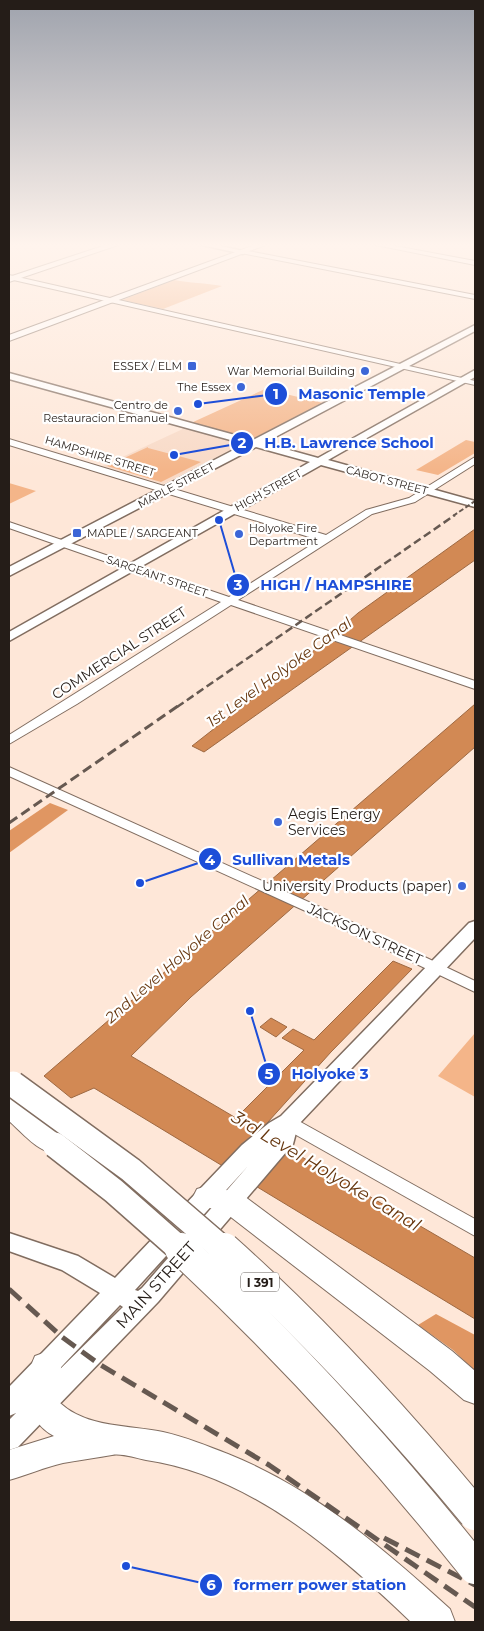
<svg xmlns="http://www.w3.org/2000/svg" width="484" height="1631" font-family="Montserrat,sans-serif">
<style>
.built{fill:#f8dac7}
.green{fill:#f4b589}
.forest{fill:#e09662}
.water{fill:#d28954;stroke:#9e6942}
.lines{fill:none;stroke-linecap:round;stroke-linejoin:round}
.tertiary-casing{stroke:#816d60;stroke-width:2}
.secondary-casing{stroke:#816d60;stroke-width:3}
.primary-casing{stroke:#816d60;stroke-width:2}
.motorway-casing{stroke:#816d60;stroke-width:2}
.tertiary{fill:#fff;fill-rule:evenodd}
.secondary{fill:#fff;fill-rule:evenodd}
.primary{fill:#fff;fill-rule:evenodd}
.motorway{fill:#fff;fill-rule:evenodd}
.rail-far3{stroke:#665951;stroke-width:2;stroke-dasharray:5 2.5;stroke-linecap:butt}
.rail-far2{stroke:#665951;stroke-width:2.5;stroke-dasharray:8 4;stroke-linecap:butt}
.rail-far1{stroke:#665951;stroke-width:3;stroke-dasharray:10 5;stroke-linecap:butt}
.rail{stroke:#665951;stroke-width:5;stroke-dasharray:16 8;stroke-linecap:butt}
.motorway-bridge-far1-casing{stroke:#816d60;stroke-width:28;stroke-linecap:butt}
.motorway-bridge-casing{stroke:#816d60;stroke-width:34;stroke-linecap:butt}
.motorway-bridge-far1{stroke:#fff;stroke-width:25}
.motorway-bridge{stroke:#fff;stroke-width:32}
.poi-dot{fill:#3c66d7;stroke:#fff;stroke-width:2}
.labels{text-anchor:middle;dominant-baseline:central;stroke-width:4.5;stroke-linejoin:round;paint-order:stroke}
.far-poi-label{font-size:11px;fill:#251d18;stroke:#fff;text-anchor:end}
.far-street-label{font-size:11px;fill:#251d18;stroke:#fff}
.shield{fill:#fff;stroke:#66615d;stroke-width:1}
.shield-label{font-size:12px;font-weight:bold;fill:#251d18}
.street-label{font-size:14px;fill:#251d18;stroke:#fff}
.poi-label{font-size:14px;fill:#251d18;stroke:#fff;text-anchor:start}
.water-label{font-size:15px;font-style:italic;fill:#66360e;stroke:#fff}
.near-street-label{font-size:16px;fill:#251d18;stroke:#fff}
.near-water-label{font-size:18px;font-style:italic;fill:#66360e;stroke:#fff}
.leader{fill:none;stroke:#1d4ed8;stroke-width:2}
.callout-dot{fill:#1d4ed8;stroke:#fff;stroke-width:2}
.mark-label{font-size:15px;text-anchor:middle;font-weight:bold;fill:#fff}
.callout-label{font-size:15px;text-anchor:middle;font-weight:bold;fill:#1d4ed8;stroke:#fff;stroke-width:4.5;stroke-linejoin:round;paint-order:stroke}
</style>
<rect width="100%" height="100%" fill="#fee7d8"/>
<polygon class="built" points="185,428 242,444 163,484 103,466"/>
<g class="green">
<path d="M174,280C190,283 205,283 222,286L163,309L122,300Z"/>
<polygon points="265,389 323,403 252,439 191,423"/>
<polygon points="466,440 475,442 475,453 438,475 416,470"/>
<polygon points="148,447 148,448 201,462 161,482 107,466"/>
<polygon points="9,483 36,491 9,504"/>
<polygon points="475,1033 475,1097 438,1076"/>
</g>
<g class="forest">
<polygon points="50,803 68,810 9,853 9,831"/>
<polygon points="436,1314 475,1335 475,1371 453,1350 418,1325"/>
</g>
<g class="water">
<polygon points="475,529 475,560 204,752 192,746 326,641 358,613"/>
<polygon points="475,704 475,747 191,997 131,1056 236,1118 304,1050 282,1038 293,1029 314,1040 393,961 412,969 331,1052 259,1132 475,1258 475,1319 94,1088 71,1098 44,1076"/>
<polygon points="271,1018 287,1027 276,1037 260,1027"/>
</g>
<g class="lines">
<defs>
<g id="tertiary">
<polygon points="366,243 379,243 475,261 475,265"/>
<polygon points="243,250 475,295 475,299 241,253"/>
<polygon points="9,275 475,381 475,385 9,279"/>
<polygon points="9,439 326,535 366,510 409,498 475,457 475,464 415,502 372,514 238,600 475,681 475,689 231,605 77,704 9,744 9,735 221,602 9,528 9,522 229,597 319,540 9,445"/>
<polygon points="9,767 322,908 475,981 475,992 312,914 9,776"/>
<polygon points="288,1115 475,1219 475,1236 282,1127 279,1122 282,1117"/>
</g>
<g id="secondary">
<polygon points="193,243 208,243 247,252 243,254"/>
<polygon points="475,325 475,331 264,443 318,458 475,370 475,377 328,460 475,501 475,507 321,465 9,641 9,632 310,462 256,447 9,576 9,567 245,444 9,379 9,373 253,440"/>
<path d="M475,921V938L298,1125L293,1144L158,1302L18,1447L9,1450V1420L16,1413L9,1416V1387L100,1293L62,1270L9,1251V1233L78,1256L115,1278L242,1145L269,1123L281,1116L469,923ZM248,1166L142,1288L138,1291L135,1290ZM120,1305L123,1307L45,1384Z"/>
</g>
<g id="primary">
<polygon points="112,243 124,243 9,282 9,277"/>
<polygon points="260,243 271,243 9,341 9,335"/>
</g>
<g id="motorway">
<path d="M9,1097L18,1100L64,1138L68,1145L64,1152C43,1159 24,1134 9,1121Z"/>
<polygon points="207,1186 240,1193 452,1351 475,1371 475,1404 464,1400 430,1371 223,1211 197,1205 193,1197 197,1189"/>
<path d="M46,1352L57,1356L61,1366L60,1403C87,1428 129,1425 163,1432C186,1437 207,1446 228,1454C313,1488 383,1548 450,1609L455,1622H411C338,1552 250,1475 146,1460C136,1458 121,1453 112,1455C96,1458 79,1460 63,1463C45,1467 27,1475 9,1480V1450L54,1436C24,1420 22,1384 35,1356Z"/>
</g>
</defs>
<use href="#tertiary" class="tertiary-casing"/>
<use href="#secondary" class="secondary-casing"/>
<use href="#primary" class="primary-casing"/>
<use href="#motorway" class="motorway-casing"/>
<use href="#tertiary" class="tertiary"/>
<use href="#secondary" class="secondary"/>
<use href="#primary" class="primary"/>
<use href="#motorway" class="motorway"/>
<polyline class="rail-far3" points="453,516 475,501"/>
<polyline class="rail-far2" points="177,707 455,515"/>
<polyline class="rail-far1" points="9,823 178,706"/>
<g class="rail">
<polyline points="9,1289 62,1337 99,1364 269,1465 475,1607"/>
<polyline points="384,1538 475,1585"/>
</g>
<defs>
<g id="motorway-bridge-far1">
<polyline points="13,1084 131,1170 225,1251"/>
<polyline points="55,1145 114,1191 182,1251"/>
</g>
<g id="motorway-bridge">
<path d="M181,1249C288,1348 384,1454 475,1568"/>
<path d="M224,1249C315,1330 397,1420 475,1514"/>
</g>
</defs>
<use href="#motorway-bridge-far1" class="motorway-bridge-far1-casing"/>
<use href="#motorway-bridge" class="motorway-bridge-casing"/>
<use href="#motorway-bridge-far1" class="motorway-bridge-far1"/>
<use href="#motorway-bridge" class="motorway-bridge"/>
</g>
<linearGradient id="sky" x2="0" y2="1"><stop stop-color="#9fa3ad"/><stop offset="0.52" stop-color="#fff4ed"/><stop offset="1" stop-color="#fff4ed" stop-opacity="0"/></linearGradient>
<rect width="484" height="471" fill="url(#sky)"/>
<g class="poi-dot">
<rect x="187" y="361" width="10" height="10" rx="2.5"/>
<circle cx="365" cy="371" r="5"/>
<circle cx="241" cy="387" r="5"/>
<circle cx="178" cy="411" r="5"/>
<rect x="72" y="528" width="10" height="10" rx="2.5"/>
<circle cx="239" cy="534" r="5"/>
<circle cx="278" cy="822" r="5"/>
<circle cx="462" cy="886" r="5"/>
</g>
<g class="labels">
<g class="far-poi-label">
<text x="182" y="366">ESSEX / ELM</text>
<text x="355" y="371">War Memorial Building</text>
<text x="231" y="387">The Essex</text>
<text x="168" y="405">Centro de<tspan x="168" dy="13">Restauracion Emanuel</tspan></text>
<text x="249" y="528" text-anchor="start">Holyoke Fire<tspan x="249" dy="13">Department</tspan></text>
<text x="87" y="533" text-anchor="start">MAPLE / SARGEANT</text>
</g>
<g class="far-street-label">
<text transform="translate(100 456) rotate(17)">HAMPSHIRE STREET</text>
<text transform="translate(387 480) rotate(15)">CABOT STREET</text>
<text transform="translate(176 485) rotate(-28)">MAPLE STREET</text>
<text transform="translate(268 490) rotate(-29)">HIGH STREET</text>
<text transform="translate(157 576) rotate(19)">SARGEANT STREET</text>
</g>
<rect class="shield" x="241" y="1272.5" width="38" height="19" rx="4"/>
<g class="shield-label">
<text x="260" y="1282">I 391</text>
</g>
<g class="street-label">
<text transform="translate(119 653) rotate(-33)">COMMERCIAL STREET</text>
<text transform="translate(365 934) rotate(25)">JACKSON STREET</text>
</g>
<g class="poi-label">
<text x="288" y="814">Aegis Energy<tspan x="288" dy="16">Services</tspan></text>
<text x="452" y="886" text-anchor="end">University Products (paper)</text>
</g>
<g class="water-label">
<text transform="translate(279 672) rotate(-36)">1st Level Holyoke Canal</text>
<text transform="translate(177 959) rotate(-41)">2nd Level Holyoke Canal</text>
</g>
<g class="near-street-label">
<text transform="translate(156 1285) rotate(-48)">MAIN STREET</text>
</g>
<g class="near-water-label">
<text transform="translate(326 1171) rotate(31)">3rd Level Holyoke Canal</text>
</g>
</g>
<path class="leader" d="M198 404L276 394M174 455L242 443M219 520L238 585M140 883L210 859M250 1011L269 1074M126 1566L211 1585"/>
<g class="callout-dot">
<circle cx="198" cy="404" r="5"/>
<circle cx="174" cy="455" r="5"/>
<circle cx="219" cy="520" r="5"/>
<circle cx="140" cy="883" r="5"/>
<circle cx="250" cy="1011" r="5"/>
<circle cx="126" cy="1566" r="5"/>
<circle cx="276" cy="394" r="12"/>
<circle cx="242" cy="443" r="12"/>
<circle cx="238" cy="585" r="12"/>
<circle cx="210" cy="859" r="12"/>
<circle cx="269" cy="1074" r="12"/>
<circle cx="211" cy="1585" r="12"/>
</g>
<g class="mark-label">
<text x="276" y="399">1</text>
<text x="242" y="448">2</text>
<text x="238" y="590">3</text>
<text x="210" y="865">4</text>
<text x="269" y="1079">5</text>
<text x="211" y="1590">6</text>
</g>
<g class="callout-label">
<text x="362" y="399">Masonic Temple</text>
<text x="349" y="448">H.B. Lawrence School</text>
<text x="336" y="590">HIGH / HAMPSHIRE</text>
<text x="291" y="865">Sullivan Metals</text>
<text x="330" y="1079">Holyoke 3</text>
<text x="320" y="1590">formerr power station</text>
</g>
<rect width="484" height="1631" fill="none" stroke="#251d18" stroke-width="20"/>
</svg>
